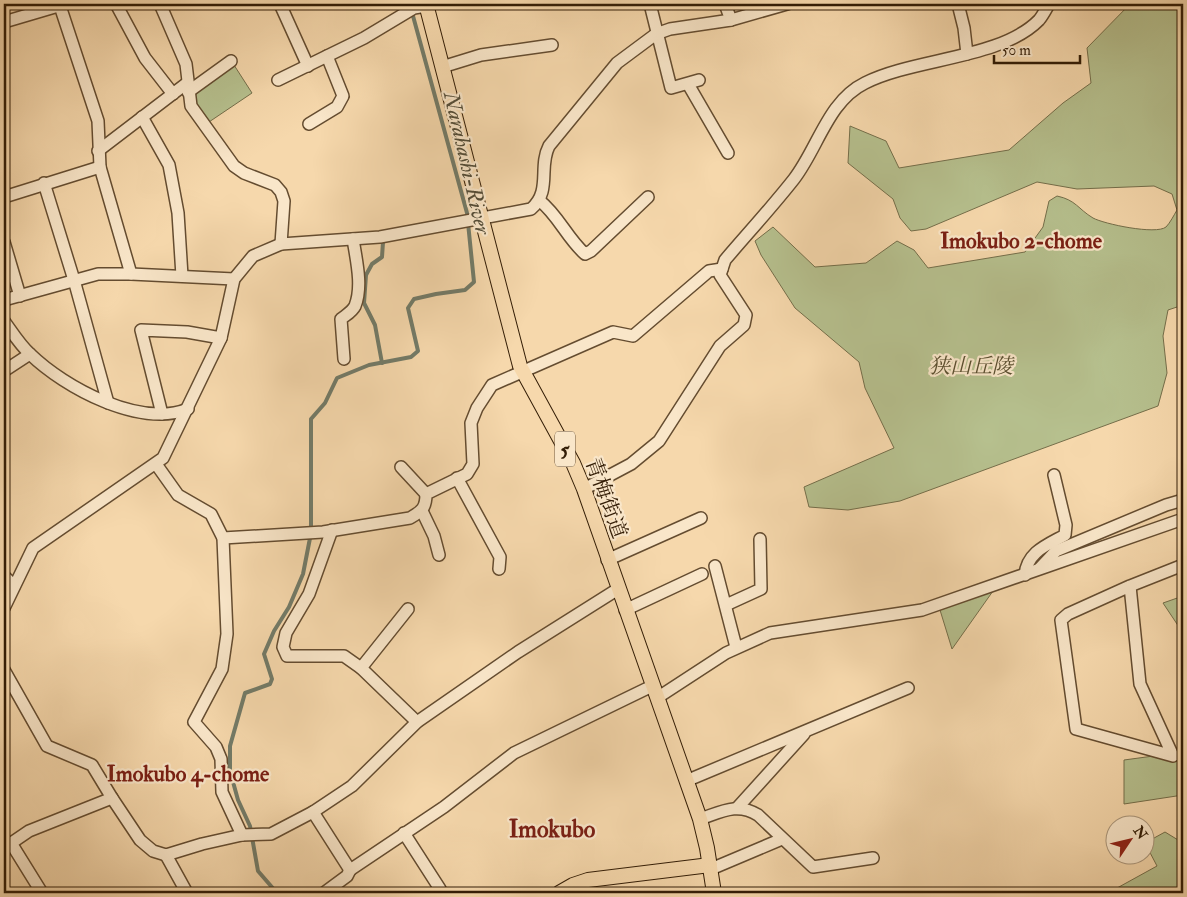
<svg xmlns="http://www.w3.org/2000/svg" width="1187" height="897" font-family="'IM FELL Double Pica','Noto Serif JP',serif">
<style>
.green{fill:#b6c08e;stroke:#746e4a}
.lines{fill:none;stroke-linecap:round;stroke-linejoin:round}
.stream{stroke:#737b68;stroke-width:4}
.minor-casing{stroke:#644c30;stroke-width:14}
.major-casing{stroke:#331d06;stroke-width:16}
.minor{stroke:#f9e6c9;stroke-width:11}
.major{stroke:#f6d8ac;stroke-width:14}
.labels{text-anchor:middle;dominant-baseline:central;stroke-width:4.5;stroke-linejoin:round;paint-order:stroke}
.shield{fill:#f9e6c9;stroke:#6e5940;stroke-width:1}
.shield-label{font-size:20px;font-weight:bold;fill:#331d06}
.park-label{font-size:21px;font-style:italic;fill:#5a4e2f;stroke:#f9e6c9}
.street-label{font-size:21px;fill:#331d06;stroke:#f9e6c9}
.water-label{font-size:22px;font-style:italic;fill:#534c37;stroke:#f9e6c9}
.neighbourhood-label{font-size:22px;font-weight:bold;fill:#7a1f14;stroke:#f9e6c9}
.quarter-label{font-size:24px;font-weight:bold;fill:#7a1f14;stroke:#f9e6c9}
</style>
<rect width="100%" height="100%" fill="#f6d8ac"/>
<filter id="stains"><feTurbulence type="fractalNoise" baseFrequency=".004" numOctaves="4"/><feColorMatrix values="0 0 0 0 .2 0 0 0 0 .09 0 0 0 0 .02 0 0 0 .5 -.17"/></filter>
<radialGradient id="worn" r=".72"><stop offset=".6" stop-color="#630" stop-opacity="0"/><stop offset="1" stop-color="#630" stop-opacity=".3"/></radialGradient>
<g class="green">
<path d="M1130,4H1183V305L1168,310L1163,336L1167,373L1158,406L900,501L848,510L809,507L804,487L894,448L865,388L859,362L795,308L761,255L755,241L773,227L815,267L866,263L897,241L914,250L928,268L1025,252L1043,227L1049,201L1057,196C1076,200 1078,209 1093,218C1104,224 1156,235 1166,227C1170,223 1174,215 1177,210L1172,194L1154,186L1077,189L1037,182L926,229L911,231L900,218L893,199L848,163L850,126L886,141L899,168L1009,150L1063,103L1091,83L1087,48Z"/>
<polygon points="234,65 252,93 206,124 190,95"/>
<polygon points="993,591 952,649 940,610"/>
<polygon points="1183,596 1183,633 1163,603"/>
<polygon points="1183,752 1183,795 1124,804 1124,760"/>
<polygon points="1165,832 1183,843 1183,893 1108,893 1157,866 1145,843"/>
</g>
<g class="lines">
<g class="stream">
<polyline points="382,363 375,325 364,303 366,275 372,264 382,257 383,242"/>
<polyline points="277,893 258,871 250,826 238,800 230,771 230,746 245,693 270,684 272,679 264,654 274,631 289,607 303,574 311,533 311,419 325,403 337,378 369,365 411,357 418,351 408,308 414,299 436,294 465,290 474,282 467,213 413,16 405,4"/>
</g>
<defs>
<g id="minor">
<polyline points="116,4 145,58 173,94"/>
<polyline points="160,4 186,64 191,106 234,166 244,173 275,185 281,192 284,201 281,244"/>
<polyline points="280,4 308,66"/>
<polyline points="650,4 671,88 699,80"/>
<polyline points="725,4 731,20"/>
<polyline points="958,4 964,28 967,54"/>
<polyline points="60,6 98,121 100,167 131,274"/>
<polyline points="4,22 65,4"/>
<polyline points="442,67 481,55 552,45"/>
<polyline points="278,80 364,38 414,8 426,6"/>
<polyline points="688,84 728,153"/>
<polyline points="188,92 231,61"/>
<polyline points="142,117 169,165 178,213 182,276"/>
<polyline points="309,124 337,107 343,96 327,56"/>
<polyline points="98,151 187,83"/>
<polyline points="44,183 74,280 108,403"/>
<polyline points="4,197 100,167"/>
<path d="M540,201C558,215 567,238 585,254L591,251L648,197"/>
<polyline points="4,242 20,296"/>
<polyline points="4,300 98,274 131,274 234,279"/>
<path d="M4,321C12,332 20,345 30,354C65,388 140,428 188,409"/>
<path d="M344,359L341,319C346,315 352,312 355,306C363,286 356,259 353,239"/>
<polyline points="4,371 30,354"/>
<path d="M162,414L141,330L187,332L221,338L234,279L253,256L281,244L380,237L531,209C552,191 538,167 549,146L617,63L656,34L670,29L731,20L787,4"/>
<polyline points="156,464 178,495 211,514 223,538 227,634 222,669 194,722 216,747 221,759 222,792 242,835"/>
<polyline points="401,467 426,494"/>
<polyline points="457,478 500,557 499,569"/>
<path d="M584,489L631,464L659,441L720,346L744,325L746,315L720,275L725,260C748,233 772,207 794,179C818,148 828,101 865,83C914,58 1001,59 1039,20C1043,15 1046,9 1049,4"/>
<polyline points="422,511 434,536 439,555"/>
<polyline points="332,530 309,594 286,633 283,647 287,656 344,656 361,668 417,722"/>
<path d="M223,538L323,532L410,518C422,511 426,508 426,494L467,474L473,464L471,423L477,408L492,385L613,332L633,336L709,271L722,269"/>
<polyline points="607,560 701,518"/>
<polyline points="715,566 736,647"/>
<polyline points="1040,568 1056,551 1166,505 1183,500"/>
<path d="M1025,575C1027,552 1047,545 1065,535L1066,525L1054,475"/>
<polyline points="4,576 14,586"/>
<polyline points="1130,586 1140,684 1173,756 1076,729 1061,620 1068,614 1130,586 1183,565"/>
<polyline points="726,605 761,589 760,539"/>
<polyline points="4,608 33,548 163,458 221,338"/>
<polyline points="625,610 702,574"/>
<polyline points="361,668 408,609"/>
<polyline points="4,670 47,746 92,765 112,798"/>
<polyline points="657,698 726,653 770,633 922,610 1183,519"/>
<polyline points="686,781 908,688"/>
<polyline points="738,807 804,734"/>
<polyline points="313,812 350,870 444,807 514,753 652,686"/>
<path d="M700,819C721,812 737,802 758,815L813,867L873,858"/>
<polyline points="404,833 440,889"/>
<polyline points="11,843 42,893"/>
<polyline points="4,848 29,831 112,798 140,840 153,851 166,855 202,844 242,835 271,834 313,812 352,786 417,722 518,652 618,589"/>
<polyline points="166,855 187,893"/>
<polyline points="711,869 782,839"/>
<polyline points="324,893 347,876 350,870"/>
</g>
<g id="major">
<polyline points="426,4 520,366 573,463 584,489 700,819 707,848 714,893"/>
<polyline points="559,893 573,885 588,880 710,865"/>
</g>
</defs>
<use href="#minor" class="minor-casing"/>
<use href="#major" class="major-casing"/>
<use href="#minor" class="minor"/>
<use href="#major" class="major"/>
</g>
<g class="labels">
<rect class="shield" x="555" y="431.5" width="20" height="35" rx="4"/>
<g class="shield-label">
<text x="565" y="449">5</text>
</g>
<g class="park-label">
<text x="971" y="366">狭山丘陵</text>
</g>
<g class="street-label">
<text transform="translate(606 498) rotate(70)">青梅街道</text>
</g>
<g class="water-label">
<text transform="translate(467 163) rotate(77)">Narahashi-River</text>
</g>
<g class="neighbourhood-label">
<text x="1021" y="241">Imokubo 2-chome</text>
<text x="188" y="774">Imokubo 4-chome</text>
</g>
<g class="quarter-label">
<text x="552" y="829">Imokubo</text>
</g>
</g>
<rect width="1187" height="897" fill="none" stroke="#f6d8ac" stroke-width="20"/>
<rect x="5" y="5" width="1177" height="887" fill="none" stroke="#331d06" stroke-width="2.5"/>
<rect x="10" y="10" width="1167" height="877" fill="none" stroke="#331d06"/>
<g transform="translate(1130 840) rotate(55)"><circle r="24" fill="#f9e6c9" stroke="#aa967b"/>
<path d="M0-4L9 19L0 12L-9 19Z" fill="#8f2418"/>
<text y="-8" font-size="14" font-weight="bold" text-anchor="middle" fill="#331d06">N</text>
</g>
<path d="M994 55v8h86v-8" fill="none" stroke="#331d06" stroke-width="2.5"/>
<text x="1002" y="55" font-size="15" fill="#331d06" stroke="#f9e6c9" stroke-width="4" paint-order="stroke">50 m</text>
<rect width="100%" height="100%" filter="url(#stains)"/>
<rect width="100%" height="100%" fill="url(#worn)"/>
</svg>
